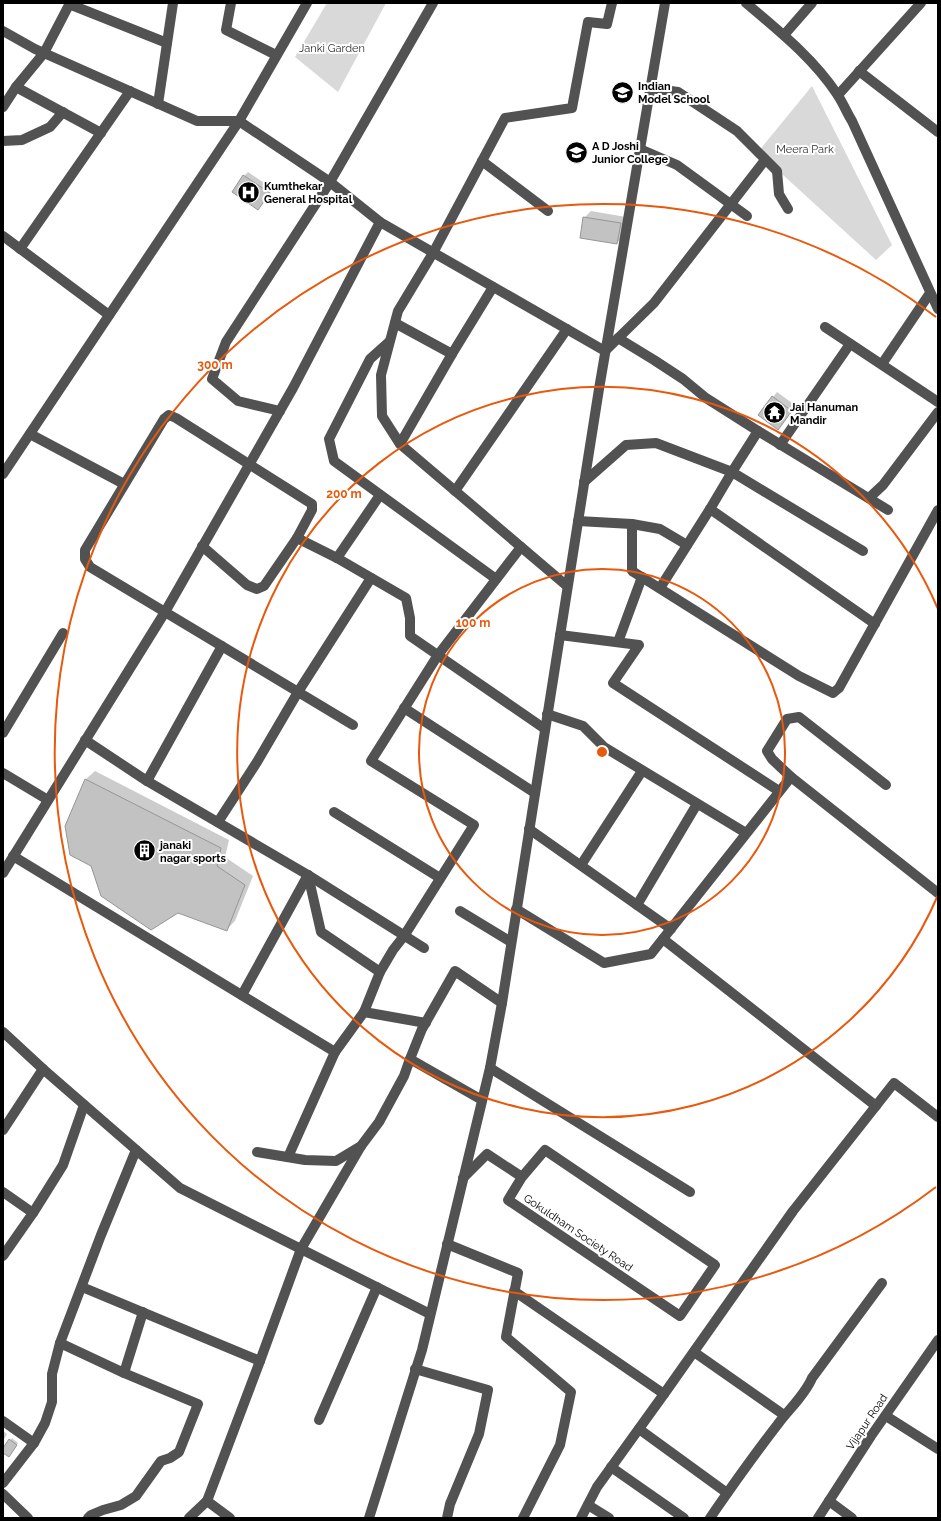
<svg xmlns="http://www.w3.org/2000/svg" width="941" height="1521" font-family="Raleway,sans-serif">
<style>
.green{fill:#d9d9d9}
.shadow{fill:#0003}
.building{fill:#c2c2c2;stroke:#969696}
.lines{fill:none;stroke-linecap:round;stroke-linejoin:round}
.minor{stroke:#525252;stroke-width:10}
.ring{fill:none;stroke:#e8590c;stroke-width:2}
.labels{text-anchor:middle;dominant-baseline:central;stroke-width:4;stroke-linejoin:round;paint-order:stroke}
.park-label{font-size:11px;fill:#303030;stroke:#fff}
.poi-label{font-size:11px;font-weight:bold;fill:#000;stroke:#fff;text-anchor:start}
.street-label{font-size:11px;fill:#000;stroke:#fff}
.centre{fill:#e8590c;stroke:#fff;stroke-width:2}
.ring-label{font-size:12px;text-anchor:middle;font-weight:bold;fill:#e8590c;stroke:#fff;stroke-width:4;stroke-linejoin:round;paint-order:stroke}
</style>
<rect width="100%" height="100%" fill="#fff"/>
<g class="green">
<polygon points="327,3 386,3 338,92 295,57"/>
<polygon points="812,86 892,245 876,260 758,152"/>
</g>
<g class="shadow">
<polygon points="248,172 273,189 258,208 244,176"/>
<polygon points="591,211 626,217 623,237 617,243 584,218"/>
<polygon points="777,392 796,406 778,429 759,415"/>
<polygon points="95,771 229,840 225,857 253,876 235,921 226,930 92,865 66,826 86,779"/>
<polygon points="3,1431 7,1434 3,1441"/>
<polygon points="12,1438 18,1443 10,1454 3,1452"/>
</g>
<g class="building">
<polygon points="243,175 270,193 258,210 232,192"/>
<polygon points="583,217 621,223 617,244 580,238"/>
<polygon points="772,396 792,411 778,430 758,415"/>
<polygon points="85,779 221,848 217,866 245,885 227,931 178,913 151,930 101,896 91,866 70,855 65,826"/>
<polygon points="9,1439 17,1445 9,1457 3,1453 3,1448"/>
</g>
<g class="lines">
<g class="minor">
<polyline points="70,3 44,53 16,87 101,133"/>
<polyline points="231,3 226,30 276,55"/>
<path d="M746,3C779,31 813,58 837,94C843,103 847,113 852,121L938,309"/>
<polyline points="69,4 167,43"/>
<polyline points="3,31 35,49 197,121 239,121 330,182 380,222"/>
<polyline points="784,35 812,3"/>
<polyline points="859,71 938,132"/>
<polyline points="650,88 678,92 737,131 777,171 779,194 788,209"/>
<polyline points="838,95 921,3"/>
<polyline points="158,104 173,3"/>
<polyline points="3,107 16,87"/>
<polyline points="3,141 22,140 50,127 63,112"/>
<polyline points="640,149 677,165 747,216"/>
<polyline points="482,161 548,211"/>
<polyline points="3,236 109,315"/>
<polyline points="20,249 130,91"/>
<polyline points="395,323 452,354 493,287"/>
<polyline points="825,327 938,402"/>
<polyline points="618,338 654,360 683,379 706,398 758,431"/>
<polyline points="389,342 370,359 329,439 334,461 496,579"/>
<polyline points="882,364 930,293"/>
<polyline points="280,411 238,401 212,379 226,342 330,182 433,3"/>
<polyline points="30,434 124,484"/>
<polyline points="400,444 452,354"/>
<polyline points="780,445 850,344"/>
<polyline points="3,474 239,121 307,3"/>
<polyline points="584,482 626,445 656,443 732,472 758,431 888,510"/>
<polyline points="455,491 567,329"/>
<polyline points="869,498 883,485 938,412"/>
<polyline points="710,509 732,472 863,551"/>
<polyline points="578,521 632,524 632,571 799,676 833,693 839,688 938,510"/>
<polyline points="632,524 660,529 687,545"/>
<polyline points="202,546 247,585 257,589 264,586 297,538 337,558 406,598 410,618 410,636 545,729"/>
<polyline points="337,558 380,495"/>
<polyline points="567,586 400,444 382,416 381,375 398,311 433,253 505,118 572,108 588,22 607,24 612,3"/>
<polyline points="660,588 710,509 875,624"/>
<polyline points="560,635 639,645 613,683 779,791"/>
<polyline points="618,642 642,577"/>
<polyline points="404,708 535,793"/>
<polyline points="547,714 583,726 604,747 746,833"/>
<polyline points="353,725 165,612 293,388 380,222 605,351 654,303 765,160"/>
<polyline points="3,733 63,633"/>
<polyline points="85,740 147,781 222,646"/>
<polyline points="3,773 48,800"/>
<polyline points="791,777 772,759 767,751 787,719 799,717 886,785"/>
<polyline points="147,781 308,875 424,948"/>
<polyline points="334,812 440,878"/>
<polyline points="218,822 257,762 298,692 371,578"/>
<polyline points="529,829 671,929"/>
<polyline points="13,856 335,1052 288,1157"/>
<polyline points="581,865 642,771"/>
<polyline points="3,873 165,612 90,567 85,559 85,550 164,419 169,415 176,418 312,504 312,510 297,538"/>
<polyline points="308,875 321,932 380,972 364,1012 426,1023"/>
<polyline points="637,905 697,804"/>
<polyline points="516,909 604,963 651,954 791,777 938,893"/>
<polyline points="460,911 511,942"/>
<polyline points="663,939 876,1106"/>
<polyline points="380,972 393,950 404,936 474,825 371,761 438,655 521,547"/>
<polyline points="242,995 308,875"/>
<polyline points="3,1032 43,1069 180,1188 430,1314"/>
<polyline points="335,1052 364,1012"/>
<polyline points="410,1059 422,1029 455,971 502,1003"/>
<polyline points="490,1068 690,1192"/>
<polyline points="3,1130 43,1069"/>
<polyline points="257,1152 305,1160 336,1161 361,1146 379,1122 404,1076 410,1059 482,1100"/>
<polyline points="463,1178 487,1154 522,1177 508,1200 680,1316 715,1265 545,1150 522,1177"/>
<polyline points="3,1192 33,1213"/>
<polyline points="447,1244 518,1273 506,1337 571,1392 560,1445 523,1518"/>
<polyline points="3,1256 33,1213 63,1165 84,1105"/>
<polyline points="82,1287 260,1361"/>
<polyline points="514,1291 664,1394 597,1487 581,1518"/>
<polyline points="60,1343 124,1373 198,1404 179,1452 170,1458 161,1461 136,1496 121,1505 103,1510 91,1515 88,1518"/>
<polyline points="694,1352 784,1415"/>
<polyline points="415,1369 488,1390 479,1434 450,1504 447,1518"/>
<polyline points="124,1373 143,1312"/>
<polyline points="664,1394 793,1211 894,1083 938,1117"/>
<polyline points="886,1416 938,1449"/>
<polyline points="319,1420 377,1287"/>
<polyline points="3,1421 34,1443"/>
<polyline points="639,1429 727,1493"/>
<polyline points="611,1467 684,1518"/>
<polyline points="3,1483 34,1443 45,1423 52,1402 52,1374 60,1343 101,1235 136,1150"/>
<polyline points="3,1494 28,1518"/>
<polyline points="829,1501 852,1518"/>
<polyline points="588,1505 609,1518"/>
<polyline points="189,1518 207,1501"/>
<polyline points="230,1518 207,1501 260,1361 301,1249 361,1146"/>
<polyline points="369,1518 422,1350 490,1068 502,1003 599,389 665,3"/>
<path d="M710,1518C732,1486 754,1455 778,1424C789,1409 805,1395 812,1378L882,1283"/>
<polyline points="818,1518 871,1436 938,1340"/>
</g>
</g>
<g class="ring">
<circle cx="602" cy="752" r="183"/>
<path d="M938 895A365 365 0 1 1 938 609"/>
<path d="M936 1187A548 548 0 1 1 936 317"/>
</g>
<defs>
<symbol id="university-disc" viewBox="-11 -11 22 22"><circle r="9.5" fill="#000" stroke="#fff"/><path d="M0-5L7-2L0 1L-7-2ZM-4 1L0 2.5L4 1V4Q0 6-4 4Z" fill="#fff"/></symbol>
<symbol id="hospital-disc" viewBox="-11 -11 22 22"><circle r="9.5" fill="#000" stroke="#fff"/><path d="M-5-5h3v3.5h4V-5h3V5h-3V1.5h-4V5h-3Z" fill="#fff"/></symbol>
<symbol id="temple-disc" viewBox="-11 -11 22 22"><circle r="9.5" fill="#000" stroke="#fff"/><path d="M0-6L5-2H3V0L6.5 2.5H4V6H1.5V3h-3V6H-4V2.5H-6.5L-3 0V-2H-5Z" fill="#fff"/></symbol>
<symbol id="building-disc" viewBox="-11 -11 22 22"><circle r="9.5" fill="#000" stroke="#fff"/><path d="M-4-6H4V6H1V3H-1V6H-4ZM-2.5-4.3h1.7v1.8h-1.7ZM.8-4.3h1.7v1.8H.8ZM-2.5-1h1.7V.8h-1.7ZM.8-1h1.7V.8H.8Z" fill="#fff"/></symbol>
</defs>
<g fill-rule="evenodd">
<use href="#university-disc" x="610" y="80" width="25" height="25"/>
<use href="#university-disc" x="564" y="140" width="25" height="25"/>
<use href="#hospital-disc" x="236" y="180" width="25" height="25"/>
<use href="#temple-disc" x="762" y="400" width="25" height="25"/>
<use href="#building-disc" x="132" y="838" width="25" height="25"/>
</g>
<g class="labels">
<g class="park-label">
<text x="332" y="48">Janki Garden</text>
<text x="805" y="149">Meera Park</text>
</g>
<g class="poi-label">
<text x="638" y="86">Indian<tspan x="638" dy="13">Model School</tspan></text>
<text x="592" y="146">A D Joshi<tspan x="592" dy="13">Junior College</tspan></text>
<text x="264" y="186">Kumthekar<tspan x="264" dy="13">General Hospital</tspan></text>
<text x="790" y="407">Jai Hanuman<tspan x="790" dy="13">Mandir</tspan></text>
<text x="160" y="845">janaki<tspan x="160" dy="13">nagar sports</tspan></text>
</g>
<g class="street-label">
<text transform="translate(578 1233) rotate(34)">Gokuldham Society Road</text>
<text transform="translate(867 1422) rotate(-56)">Vijapur Road</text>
</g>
</g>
<circle cx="602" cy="752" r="6" class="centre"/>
<g class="ring-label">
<text x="215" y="369">300 m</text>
<text x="344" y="498">200 m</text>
<text x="473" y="627">100 m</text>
</g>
<rect width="941" height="1521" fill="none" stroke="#000000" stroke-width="8"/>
</svg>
